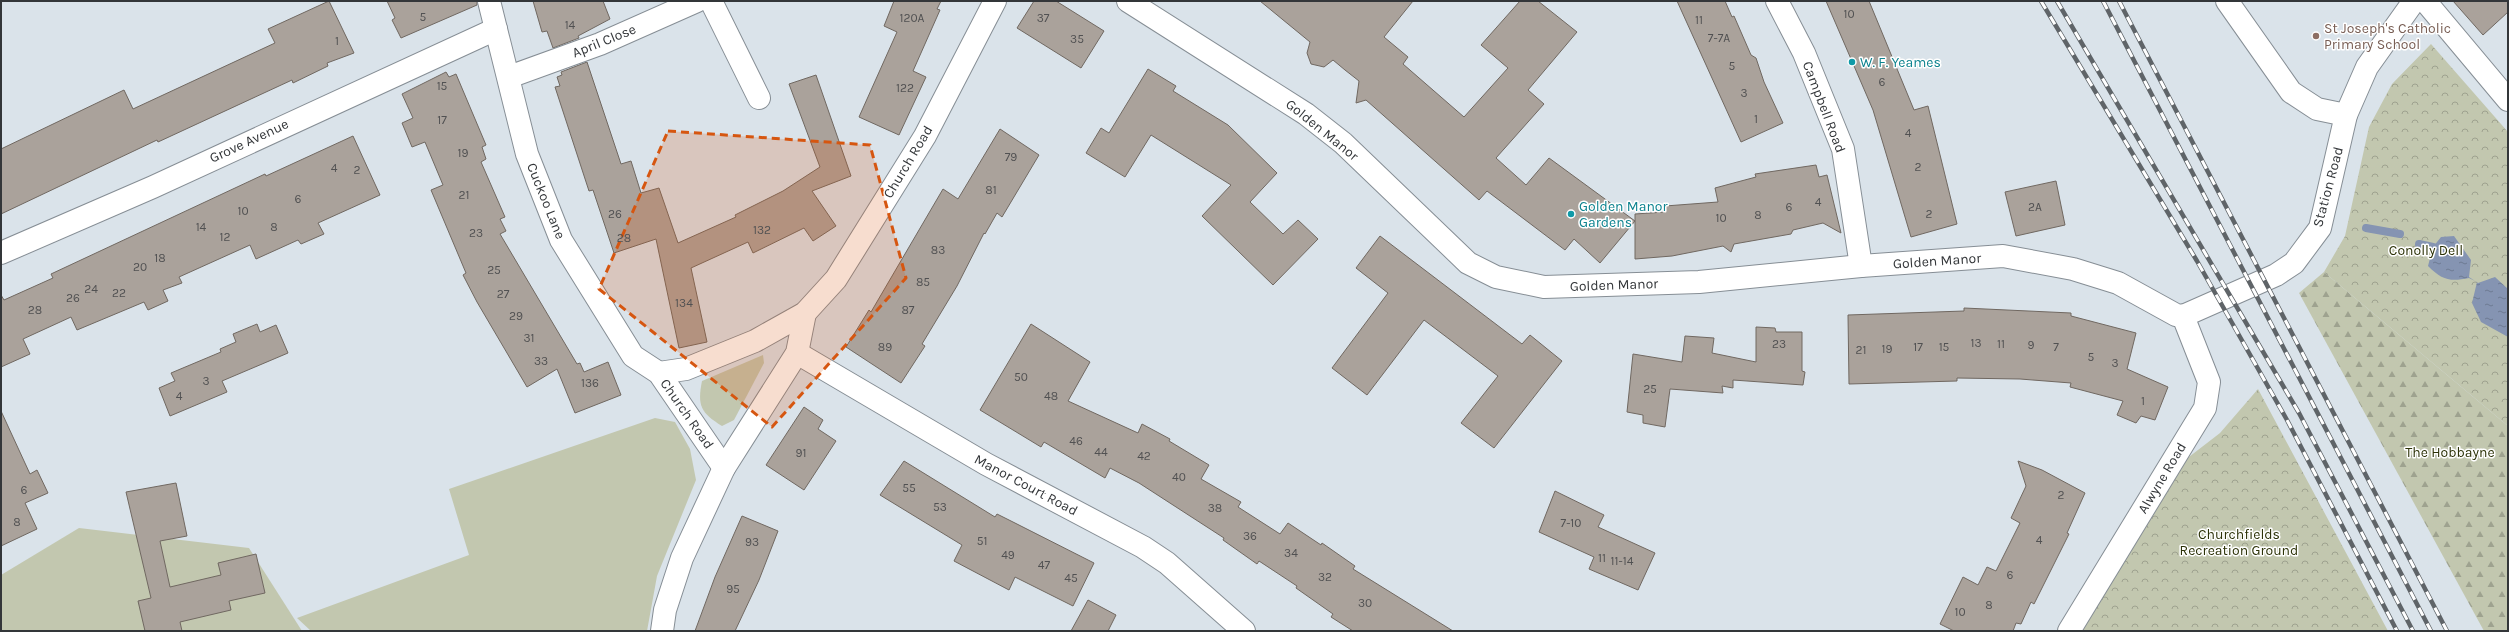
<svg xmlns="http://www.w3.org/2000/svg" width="2509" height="632" font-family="Karla,sans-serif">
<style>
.green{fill:#c2c7af}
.forest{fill:url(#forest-firs)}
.park{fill:url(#park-crowns)}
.water{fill:url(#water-ripples)}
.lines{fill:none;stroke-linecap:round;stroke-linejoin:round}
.stream{stroke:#8594b2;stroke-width:8}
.building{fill:#aaa29b;stroke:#706861}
.street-casing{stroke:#868e95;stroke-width:24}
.street{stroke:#fff;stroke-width:22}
.rail-casing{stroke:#5f6468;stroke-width:4.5}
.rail{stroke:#fff;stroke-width:3;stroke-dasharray:9;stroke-linecap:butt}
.marked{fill:#d65610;fill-opacity:0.2;stroke:#d65610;stroke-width:3;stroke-dasharray:8 5;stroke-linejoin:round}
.education-dot{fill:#8d6e63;stroke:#fff;stroke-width:1.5}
.culture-dot{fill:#0f9aa8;stroke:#fff;stroke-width:1.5}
.labels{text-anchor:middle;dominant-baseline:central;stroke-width:3;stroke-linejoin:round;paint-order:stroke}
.number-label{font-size:12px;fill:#515152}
.education-label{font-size:14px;fill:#785e54;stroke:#fff;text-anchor:start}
.street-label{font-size:14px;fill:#333639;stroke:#fff}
.culture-label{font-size:14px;fill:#0d838f;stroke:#fff;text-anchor:start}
.park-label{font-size:14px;fill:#2c3207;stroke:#fff}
</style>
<defs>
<pattern id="forest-firs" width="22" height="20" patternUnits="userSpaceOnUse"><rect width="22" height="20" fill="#c2c7af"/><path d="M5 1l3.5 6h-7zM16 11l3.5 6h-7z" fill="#9ea28f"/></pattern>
<pattern id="park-crowns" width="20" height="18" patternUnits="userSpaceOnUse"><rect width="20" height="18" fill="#c2c7af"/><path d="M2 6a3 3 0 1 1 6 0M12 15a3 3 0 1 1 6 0" fill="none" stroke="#9ea28f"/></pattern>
<pattern id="water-ripples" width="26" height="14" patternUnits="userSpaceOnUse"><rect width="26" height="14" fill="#8594b2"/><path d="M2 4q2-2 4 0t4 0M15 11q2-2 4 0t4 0" fill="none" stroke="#6d7a92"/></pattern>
</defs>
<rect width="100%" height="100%" fill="#dae3ea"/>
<g class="green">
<path d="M763,355L764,363L734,420L722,426C701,413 697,406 702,381Z"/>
<polygon points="655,418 675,422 690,449 696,480 657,576 647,631 311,631 297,618 469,555 449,489"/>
<polygon points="79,528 249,548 302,631 1,631 1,575"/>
</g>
<polygon class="forest" points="2324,272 2508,426 2508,631 2484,631 2299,293"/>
<g class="park">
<polygon points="2431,44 2508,132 2508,426 2324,272 2345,236 2369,127 2392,84"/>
<polygon points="2258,389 2388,631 2080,631 2185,460 2220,433"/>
</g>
<path class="water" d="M2454,236L2471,260L2469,277L2478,283L2495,277L2508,289V337L2481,322L2472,303L2477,282L2469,278C2450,282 2442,280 2428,266L2433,247L2441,237Z"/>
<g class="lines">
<g class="stream">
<polyline points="2366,228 2400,234"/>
<polyline points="2419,244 2433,247"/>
</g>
</g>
<g class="building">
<polygon points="329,1 354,53 327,63 328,66 293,83 292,80 158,142 157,140 1,214 1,149 124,90 133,109 275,43 268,29"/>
<polygon points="387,1 477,1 477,5 401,38 392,20 395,18"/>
<polygon points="533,1 603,1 610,19 578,36 579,38 553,48 547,31 542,32"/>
<polygon points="894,1 941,1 937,9 940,10 913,71 926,77 899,135 859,117 897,32 884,26"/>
<polygon points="1034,1 1056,1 1104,31 1081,68 1017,28"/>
<polygon points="1260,1 1413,1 1384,37 1408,57 1403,64 1464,117 1508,68 1481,45 1520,1 1538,1 1577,32 1528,90 1544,104 1496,158 1526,185 1549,158 1635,221 1600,263 1574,239 1565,250 1487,191 1479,200 1366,100 1356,103 1359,81 1345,70 1333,60 1324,67 1311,64 1307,53 1310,42"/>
<polygon points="1677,1 1725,1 1732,17 1734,16 1751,55 1756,58 1764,82 1783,123 1741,142"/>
<polygon points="1826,1 1869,1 1914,110 1928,106 1957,224 1911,237 1873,110"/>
<polygon points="2453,1 2508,1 2508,12 2483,35"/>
<polygon points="587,62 621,164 631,161 641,193 659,188 678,243 736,217 735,215 783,191 820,167 789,84 816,75 851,176 812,191 836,226 813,241 804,228 753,253 748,242 691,268 707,342 679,348 656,239 614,253 593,190 589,191 555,87 560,86 557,77 562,75 561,72"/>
<polygon points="1148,69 1176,86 1173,91 1228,125 1277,173 1250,202 1283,234 1298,220 1318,239 1273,285 1202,216 1231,185 1151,135 1125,177 1086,153 1101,128 1109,133"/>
<polygon points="446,72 449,77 456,74 486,145 482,147 486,159 481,162 505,217 500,219 506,231 500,234 577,364 580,363 584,372 608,362 621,395 575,413 557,369 527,387 477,302 463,275 466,273 431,190 443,185 425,142 412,147 402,123 413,118 402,94"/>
<polygon points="1000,129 1039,155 1002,217 997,213 985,234 984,233 957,286 922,344 925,346 901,383 846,347 869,310 871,312 943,189 958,199"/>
<polygon points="353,136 380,195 318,223 324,234 301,244 298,240 256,259 250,245 179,277 182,283 163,290 168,301 148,310 144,302 77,330 71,317 23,339 30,354 1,367 1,295 4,300 53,278 51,274 265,174 266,176"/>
<polygon points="1816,165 1819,177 1827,175 1841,233 1823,223 1793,230 1791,234 1734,244 1731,252 1723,246 1672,256 1635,259 1635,214 1665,212 1665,206 1718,202 1715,188 1756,177 1755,174"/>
<polygon points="2056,181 2065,225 2016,236 2005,192"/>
<polygon points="1380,236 1522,344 1530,335 1562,361 1494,448 1461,423 1498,376 1424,320 1367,395 1332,368 1388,293 1356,268"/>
<polygon points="1964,308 2071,313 2071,316 2136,333 2127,369 2168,387 2155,420 2141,416 2136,423 2117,415 2123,401 2070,387 2071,383 2020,379 1957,378 1957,381 1849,384 1848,315 1964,311"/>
<polygon points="257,324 260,332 276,325 288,353 222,381 227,392 170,416 159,388 175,381 171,373 221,352 220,349 236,342 233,334"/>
<polygon points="1031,324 1090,362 1068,401 1138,433 1142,424 1170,439 1169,441 1209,465 1201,479 1241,502 1238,507 1280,534 1288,523 1321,545 1322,543 1355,566 1353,569 1453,631 1353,631 1331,617 1333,614 1296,588 1297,586 1259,561 1257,564 1223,540 1224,538 1139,483 1110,468 1105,478 1044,442 1041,447 980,410"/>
<polygon points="1756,327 1775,328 1776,332 1802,332 1802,371 1805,372 1803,385 1733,380 1733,388 1722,386 1723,393 1670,389 1665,427 1643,423 1643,415 1627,412 1633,354 1682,362 1685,336 1714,338 1712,353 1756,362"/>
<polygon points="804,407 823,420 818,429 836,441 804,490 766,465"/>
<polygon points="1,411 30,474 37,470 48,493 25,503 37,529 1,546"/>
<polygon points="904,461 995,517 997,514 1009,520 1094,563 1073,606 1015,577 1009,590 954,561 962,545 880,495"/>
<polygon points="2018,461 2042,470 2085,493 2067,533 2069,534 2034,604 2031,602 2021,624 2016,623 2013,631 1954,631 1940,624 1963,577 1978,585 1987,567 1996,571 2020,523 2011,518 2026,486"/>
<polygon points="176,483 187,536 160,541 170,587 221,575 218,563 256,554 265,593 229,601 231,610 180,622 182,631 145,631 138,601 151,598 126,492"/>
<polygon points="1555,491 1604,515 1598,527 1655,553 1638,590 1589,569 1594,557 1539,532"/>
<polygon points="742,516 778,531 759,580 735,631 695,631 715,577"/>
<polygon points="1088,600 1116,615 1108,631 1071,631"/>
</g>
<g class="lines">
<defs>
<g id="street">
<polyline points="489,1 527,154 561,240 633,356 659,373 724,468"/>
<polyline points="711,1 759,98"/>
<polyline points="1128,1 1306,114 1343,143 1468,263 1496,277 1544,287 1699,282 1861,266 2003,256 2073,269 2118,283 2176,315 2183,316"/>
<polyline points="1777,1 1804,53 1843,149 1861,266"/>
<polyline points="2227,1 2291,92 2317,109 2346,115"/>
<polyline points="2425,1 2508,100"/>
<polyline points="509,77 600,44 697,1"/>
<polyline points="1,253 153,187 496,29"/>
<polyline points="2183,316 2276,275 2294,263 2320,228 2346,115 2367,67 2414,1"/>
<polyline points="797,353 986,464 1143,547 1167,563 1244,631"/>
<polyline points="659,373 686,369 755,341 805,313 836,279 925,136 995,1"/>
<polyline points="662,631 665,610 682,558 724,468 797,353 805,313"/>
<polyline points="2069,631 2205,408 2209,382 2183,316"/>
</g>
</defs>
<use href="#street" class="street-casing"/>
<use href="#street" class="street"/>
<defs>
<g id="rail">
<polyline points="2041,1 2197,261 2287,420 2397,631"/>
<polyline points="2057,1 2299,413 2413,631"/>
<polyline points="2103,1 2431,631"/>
<polyline points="2119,1 2447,631"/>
</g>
</defs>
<use href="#rail" class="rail-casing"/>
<use href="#rail" class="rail"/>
</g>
<path class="marked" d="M668,131L870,145L906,278L772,427L599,289Z"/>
<circle class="education-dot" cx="2316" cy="36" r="4"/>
<g class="culture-dot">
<circle cx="1852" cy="62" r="4"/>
<circle cx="1571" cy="214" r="4"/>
</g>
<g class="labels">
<g class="number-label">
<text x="1849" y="14">10</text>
<text x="423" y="17">5</text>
<text x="912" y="18">120A</text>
<text x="1043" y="18">37</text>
<text x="1699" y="20">11</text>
<text x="570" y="25">14</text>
<text x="1719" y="38">7-7A</text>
<text x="1077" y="39">35</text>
<text x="337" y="41">1</text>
<text x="1732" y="66">5</text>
<text x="1882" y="82">6</text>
<text x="442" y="86">15</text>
<text x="905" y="88">122</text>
<text x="1744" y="93">3</text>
<text x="1756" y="119">1</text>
<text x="442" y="120">17</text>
<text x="1908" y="133">4</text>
<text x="463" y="153">19</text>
<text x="1011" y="157">79</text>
<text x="1918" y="167">2</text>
<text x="334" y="168">4</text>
<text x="357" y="170">2</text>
<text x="991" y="190">81</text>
<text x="464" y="195">21</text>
<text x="298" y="199">6</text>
<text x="1818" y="202">4</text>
<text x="1789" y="207">6</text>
<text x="2035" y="207">2A</text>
<text x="243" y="211">10</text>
<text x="615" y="214">26</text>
<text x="1929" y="214">2</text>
<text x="1758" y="215">8</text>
<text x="1721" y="218">10</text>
<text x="201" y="227">14</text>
<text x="274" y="227">8</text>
<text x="762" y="230">132</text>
<text x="476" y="233">23</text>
<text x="225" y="237">12</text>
<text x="624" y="238">28</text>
<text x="938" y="250">83</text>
<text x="160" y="258">18</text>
<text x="140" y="267">20</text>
<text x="494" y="270">25</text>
<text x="923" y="282">85</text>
<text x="91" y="289">24</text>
<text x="119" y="293">22</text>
<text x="503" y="294">27</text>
<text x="73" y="298">26</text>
<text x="684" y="303">134</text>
<text x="35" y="310">28</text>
<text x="908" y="310">87</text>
<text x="516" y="316">29</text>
<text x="529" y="338">31</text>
<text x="1976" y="343">13</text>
<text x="1779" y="344">23</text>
<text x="2001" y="344">11</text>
<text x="2031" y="345">9</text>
<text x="885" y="347">89</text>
<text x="1918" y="347">17</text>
<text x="1944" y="347">15</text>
<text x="2056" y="347">7</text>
<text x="1887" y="349">19</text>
<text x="1861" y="350">21</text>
<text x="2091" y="357">5</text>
<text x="541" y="361">33</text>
<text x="2115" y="363">3</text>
<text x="1021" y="377">50</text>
<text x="206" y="381">3</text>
<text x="590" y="383">136</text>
<text x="1650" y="389">25</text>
<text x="179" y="396">4</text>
<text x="1051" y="396">48</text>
<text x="2143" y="401">1</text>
<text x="1076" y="441">46</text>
<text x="1101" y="452">44</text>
<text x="801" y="453">91</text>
<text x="1144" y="456">42</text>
<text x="1179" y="477">40</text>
<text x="909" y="488">55</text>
<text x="24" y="490">6</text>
<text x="2061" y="495">2</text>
<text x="940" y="507">53</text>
<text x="1215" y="508">38</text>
<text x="17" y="522">8</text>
<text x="1571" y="523">7-10</text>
<text x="1250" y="536">36</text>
<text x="2039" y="540">4</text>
<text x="982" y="541">51</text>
<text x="752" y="542">93</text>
<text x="1291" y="553">34</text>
<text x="1008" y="555">49</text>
<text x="1602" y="558">11</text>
<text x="1622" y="561">11-14</text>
<text x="1044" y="565">47</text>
<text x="2010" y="575">6</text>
<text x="1325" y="577">32</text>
<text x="1071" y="578">45</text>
<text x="733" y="589">95</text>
<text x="1365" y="603">30</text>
<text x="1989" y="605">8</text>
<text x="1960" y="612">10</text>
</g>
<g class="education-label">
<text x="2324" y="28">St Joseph's Catholic<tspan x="2324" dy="16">Primary School</tspan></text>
</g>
<g class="street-label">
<text transform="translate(604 41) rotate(-22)">April Close</text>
<text transform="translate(1824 107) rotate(69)">Campbell Road</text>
<text transform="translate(1322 130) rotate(39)">Golden Manor</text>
<text transform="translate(249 141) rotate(-25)">Grove Avenue</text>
<text transform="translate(908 162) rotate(-59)">Church Road</text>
<text transform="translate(2328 187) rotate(-75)">Station Road</text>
<text transform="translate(546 201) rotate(68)">Cuckoo Lane</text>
<text transform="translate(1937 261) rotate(-4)">Golden Manor</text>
<text transform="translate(1614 285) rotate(-2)">Golden Manor</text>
<text transform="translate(687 414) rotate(55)">Church Road</text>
<text transform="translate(2162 478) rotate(-59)">Alwyne Road</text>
<text transform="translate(1026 485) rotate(28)">Manor Court Road</text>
</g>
<g class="culture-label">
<text x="1860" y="62">W. F. Yeames</text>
<text x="1579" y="206">Golden Manor<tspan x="1579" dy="16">Gardens</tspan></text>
</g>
<g class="park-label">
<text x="2426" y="250">Conolly Dell</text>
<text x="2450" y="452">The Hobbayne</text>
<text x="2239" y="534">Churchfields<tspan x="2239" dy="16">Recreation Ground</tspan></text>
</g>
</g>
<rect width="2509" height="632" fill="none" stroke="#333639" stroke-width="4"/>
</svg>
